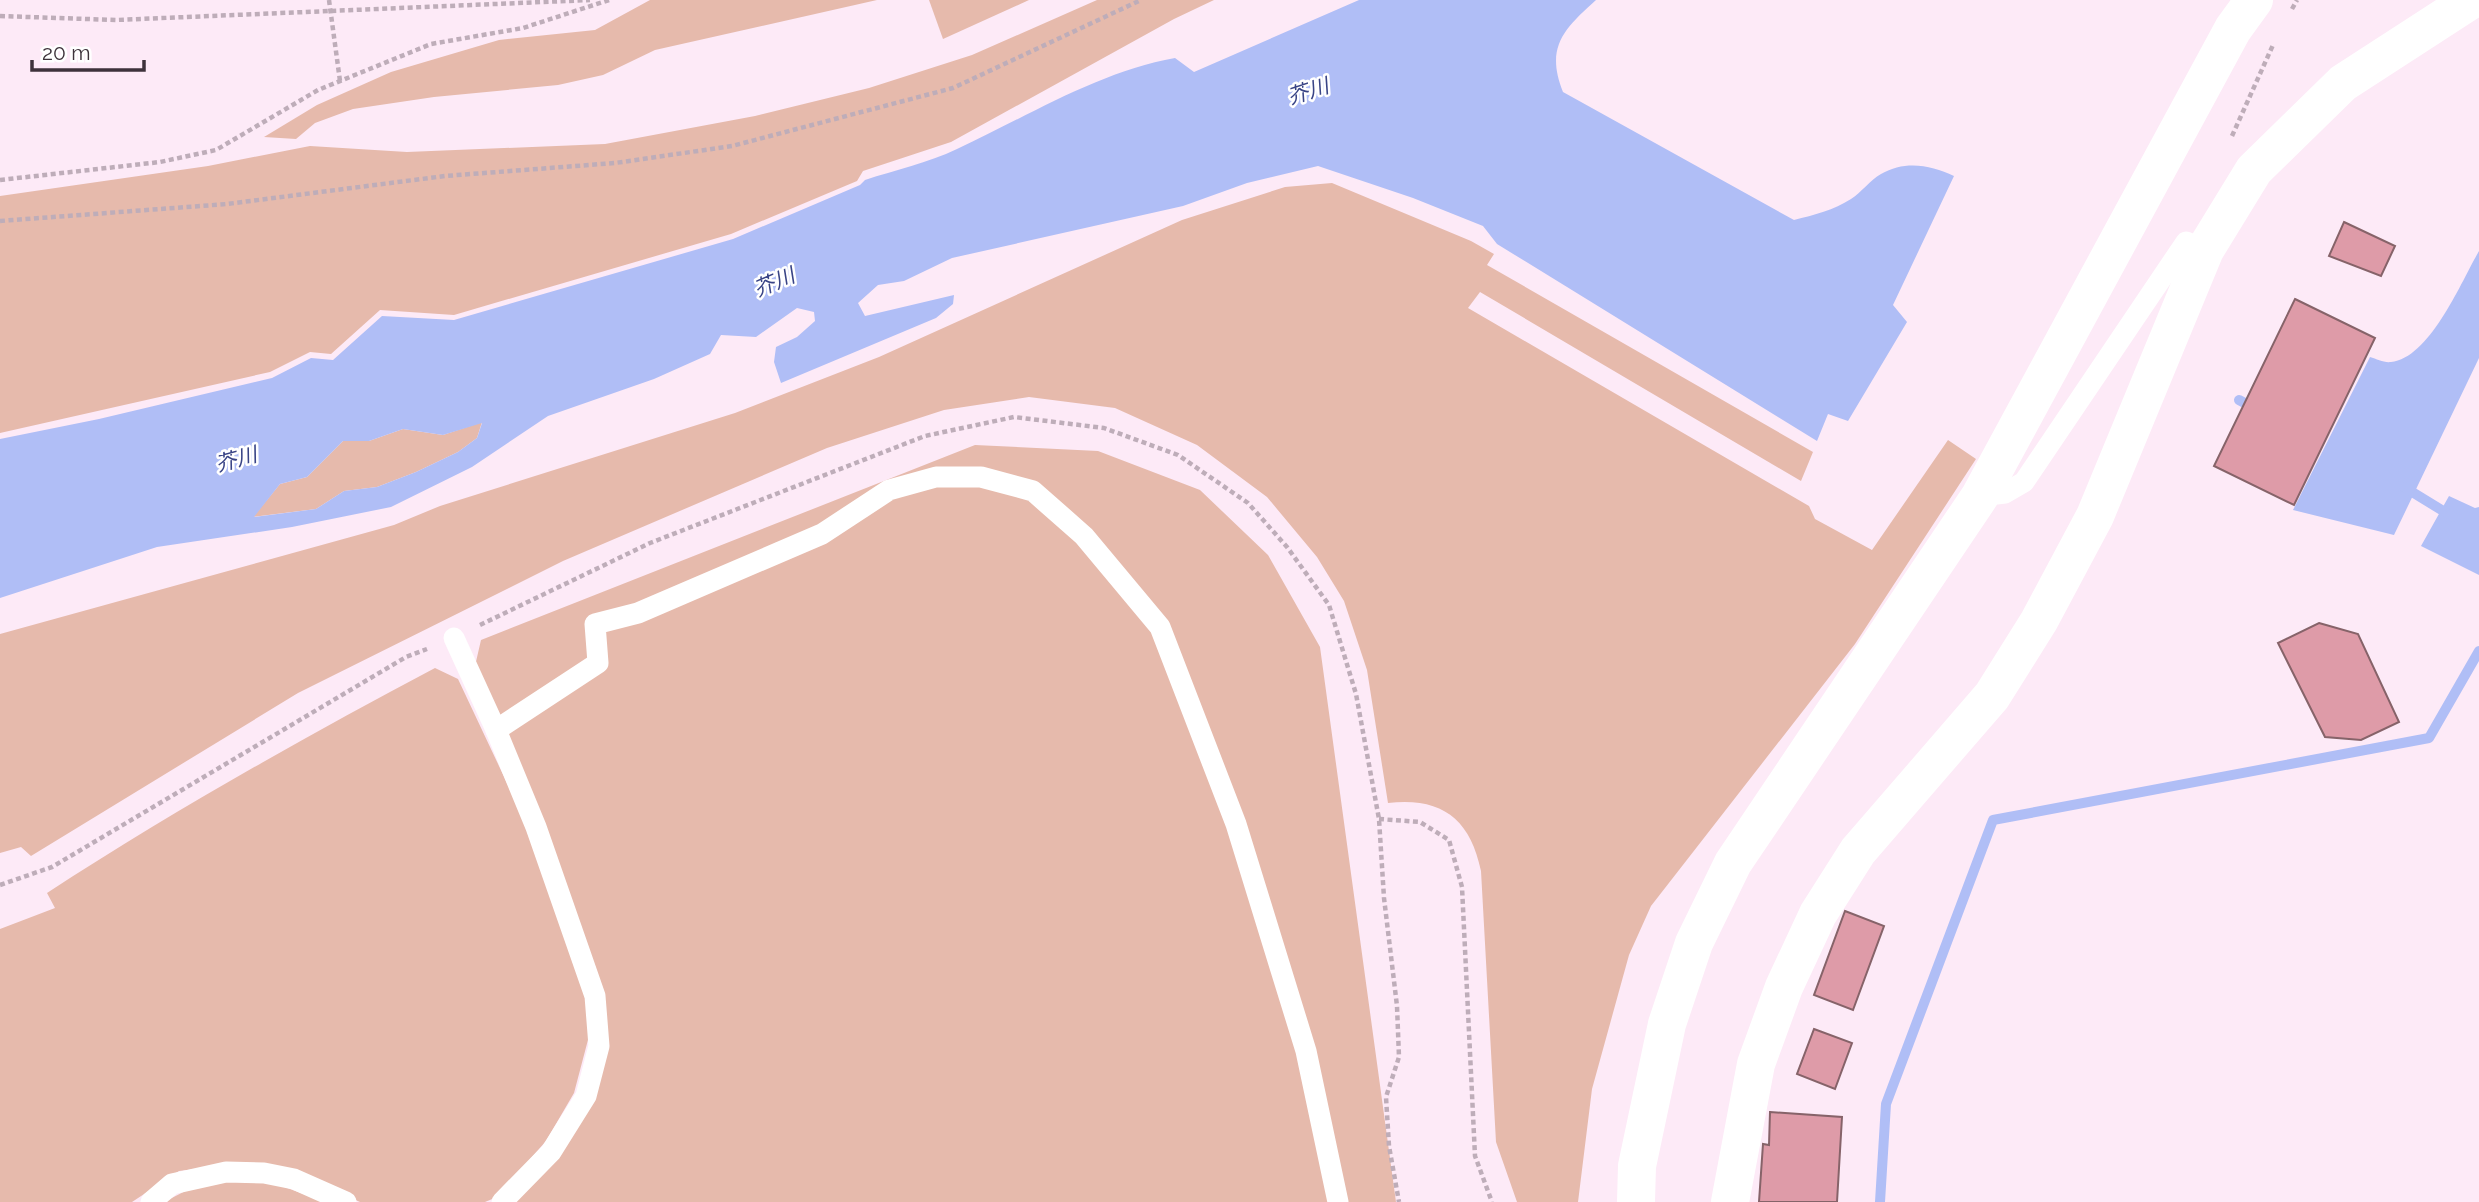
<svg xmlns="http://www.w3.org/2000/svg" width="2479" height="1202" font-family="Raleway,'Noto Sans JP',sans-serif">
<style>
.green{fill:#e6baac}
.water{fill:#b0bef6;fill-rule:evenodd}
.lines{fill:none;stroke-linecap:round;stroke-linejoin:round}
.stream{stroke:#b0bef6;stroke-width:10}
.building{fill:#de9ba8;stroke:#866369;stroke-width:2}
.path{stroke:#beadb9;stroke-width:4.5;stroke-dasharray:5 3.5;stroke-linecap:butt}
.lane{stroke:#fff;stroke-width:21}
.street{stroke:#fff;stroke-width:38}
.secondary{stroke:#fff;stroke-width:38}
.labels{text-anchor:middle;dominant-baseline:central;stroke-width:5;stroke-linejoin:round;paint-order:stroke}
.water-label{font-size:21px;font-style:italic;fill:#394486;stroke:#fff}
</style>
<rect width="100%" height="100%" fill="#fdeaf7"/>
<g class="green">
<polygon points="650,0 877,0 655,50 603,75 558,85 434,97 353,109 315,123 296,139 264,137 317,105 391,72 499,40 595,30"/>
<polygon points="929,0 1029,0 943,39"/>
<polygon points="1097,0 1214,0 1174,19 951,142 863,171 857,181 731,234 454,315 380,310 331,354 310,352 270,372 0,433 0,196 208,166 310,146 407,152 605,144 755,116 869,88 972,55"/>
<path d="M1332,183L1471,241L1494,254L1487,265L1813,452L1801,481L1480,292L1468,308L1809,506L1815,519L1872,550L1948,440L1976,459L1855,644L1651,906L1629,955L1592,1089L1578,1202H1517L1496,1142L1481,871C1470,818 1441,797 1388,803L1367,670L1344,601L1317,557L1267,497L1197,445L1115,408L1029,397L944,410L827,448L563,561L298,693L31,856L21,847L0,853V634L394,525L440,506L735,413L879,357L1182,220L1285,187Z"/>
<polygon points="482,422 477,438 458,452 416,472 377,487 344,491 316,509 253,517 280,484 307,477 343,441 369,441 403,429 443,435"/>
<polygon points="975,445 1098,451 1200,490 1268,555 1320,647 1396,1202 512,1202 606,1052 475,666 481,640"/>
<path d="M435,668L458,679L515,800L557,909L587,1004L589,1036L574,1093L546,1141L497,1197L485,1202H360L287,1169L237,1164L179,1171L132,1202H0V929L55,908L47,893C173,811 303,738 435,668Z"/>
<polygon points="225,1178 276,1184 326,1202 164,1202 195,1186"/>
</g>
<g class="water">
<path d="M1359,0H1596C1564,29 1545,47 1563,92L1794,220C1814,215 1834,210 1851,199C1862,192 1870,180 1881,174C1905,160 1931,165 1954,176L1893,305L1907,322L1848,421L1828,414L1817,441L1497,244L1483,226L1413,198L1318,166L1247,183L1183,206L952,258L904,281L878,285L858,303L865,316L954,295L953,304L936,318L781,383L774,362L776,347L797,337L815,321L814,312L797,308L756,337L721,335L710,354L654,379L548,416L472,467L391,507L292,527L157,547L0,598V439L99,419L272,378L311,358L333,360L382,316L454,320L733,239L860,185L865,180C895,170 928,163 957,149C1026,117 1100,71 1175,58L1194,72ZM482,423L477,438L458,452L416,472L377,487L344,491L316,509L254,517L280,484L307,477L343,441H369L403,429L443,435Z"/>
<path d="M2479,251V358L2394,535L2293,510L2370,357C2377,359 2384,363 2391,362C2430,358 2461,282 2479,251Z"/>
<polygon points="2449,496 2475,508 2479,507 2479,575 2421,546"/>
</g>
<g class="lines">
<g class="stream">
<polyline points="2239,400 2256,409"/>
<polyline points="2404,487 2453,517"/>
<polyline points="1880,1202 1886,1104 1993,820 2429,738 2479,651"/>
</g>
</g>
<g class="building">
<polygon points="2344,222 2395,246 2381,276 2329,256"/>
<polygon points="2295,299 2375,338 2294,505 2214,466"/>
<polygon points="2319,623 2358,634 2399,722 2361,740 2325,737 2278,643"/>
<polygon points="1845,911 1884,926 1853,1010 1814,995"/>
<polygon points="1814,1029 1852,1043 1835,1089 1797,1074"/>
<polygon points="1770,1112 1842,1117 1837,1202 1759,1202 1763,1144 1769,1145"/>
</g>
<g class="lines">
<g class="path">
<polyline points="329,0 340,81"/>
<polyline points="2292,9 2297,0"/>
<polyline points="0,16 116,20 590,0"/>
<polyline points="2232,136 2273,45"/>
<polyline points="0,180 160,162 216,150 318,90 431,44 523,28 609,0"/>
<polyline points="0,221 227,204 445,176 615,163 732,146 953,88 1141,0"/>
<polyline points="480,625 650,543 925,436 1014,417 1104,428 1178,455 1248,503 1287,547 1329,605 1356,694 1379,819 1384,898 1397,1006 1399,1057 1386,1097 1389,1146 1399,1202"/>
<polyline points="1379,819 1420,822 1449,840 1462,887 1475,1156 1492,1202"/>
<polyline points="0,885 52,867 406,657 427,649"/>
</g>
<g class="lane">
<polyline points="1980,496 2005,493 2024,482 2186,242 2205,250"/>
<polyline points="454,638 496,730"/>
<polyline points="151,1202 172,1184 226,1172 264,1173 294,1179 346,1202"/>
<polyline points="502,1202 551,1152 586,1096 599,1046 595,996 536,827 496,730 598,663 595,624 638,613 822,534 889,490 936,477 981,477 1033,491 1084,536 1160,627 1236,824 1306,1051 1338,1202"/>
</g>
<polyline class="street" points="1730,1202 1756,1064 1784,987 1818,914 1858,851 1992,696 2039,621 2095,516 2205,250 2254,170 2343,83 2471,0"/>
<polyline class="secondary" points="1636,1202 1637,1166 1667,1024 1694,943 1733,863 1980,496 2233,29 2254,0"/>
</g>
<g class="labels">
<g class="water-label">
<text transform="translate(1308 91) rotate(-18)">芥川</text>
<text transform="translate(774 282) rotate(-23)">芥川</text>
<text transform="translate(236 459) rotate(-15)">芥川</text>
</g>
</g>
<path d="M32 60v10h112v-10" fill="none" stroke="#3e323b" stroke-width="3.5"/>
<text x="42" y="60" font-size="21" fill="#3e323b" stroke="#ffffff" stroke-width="5" paint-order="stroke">20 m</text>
</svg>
